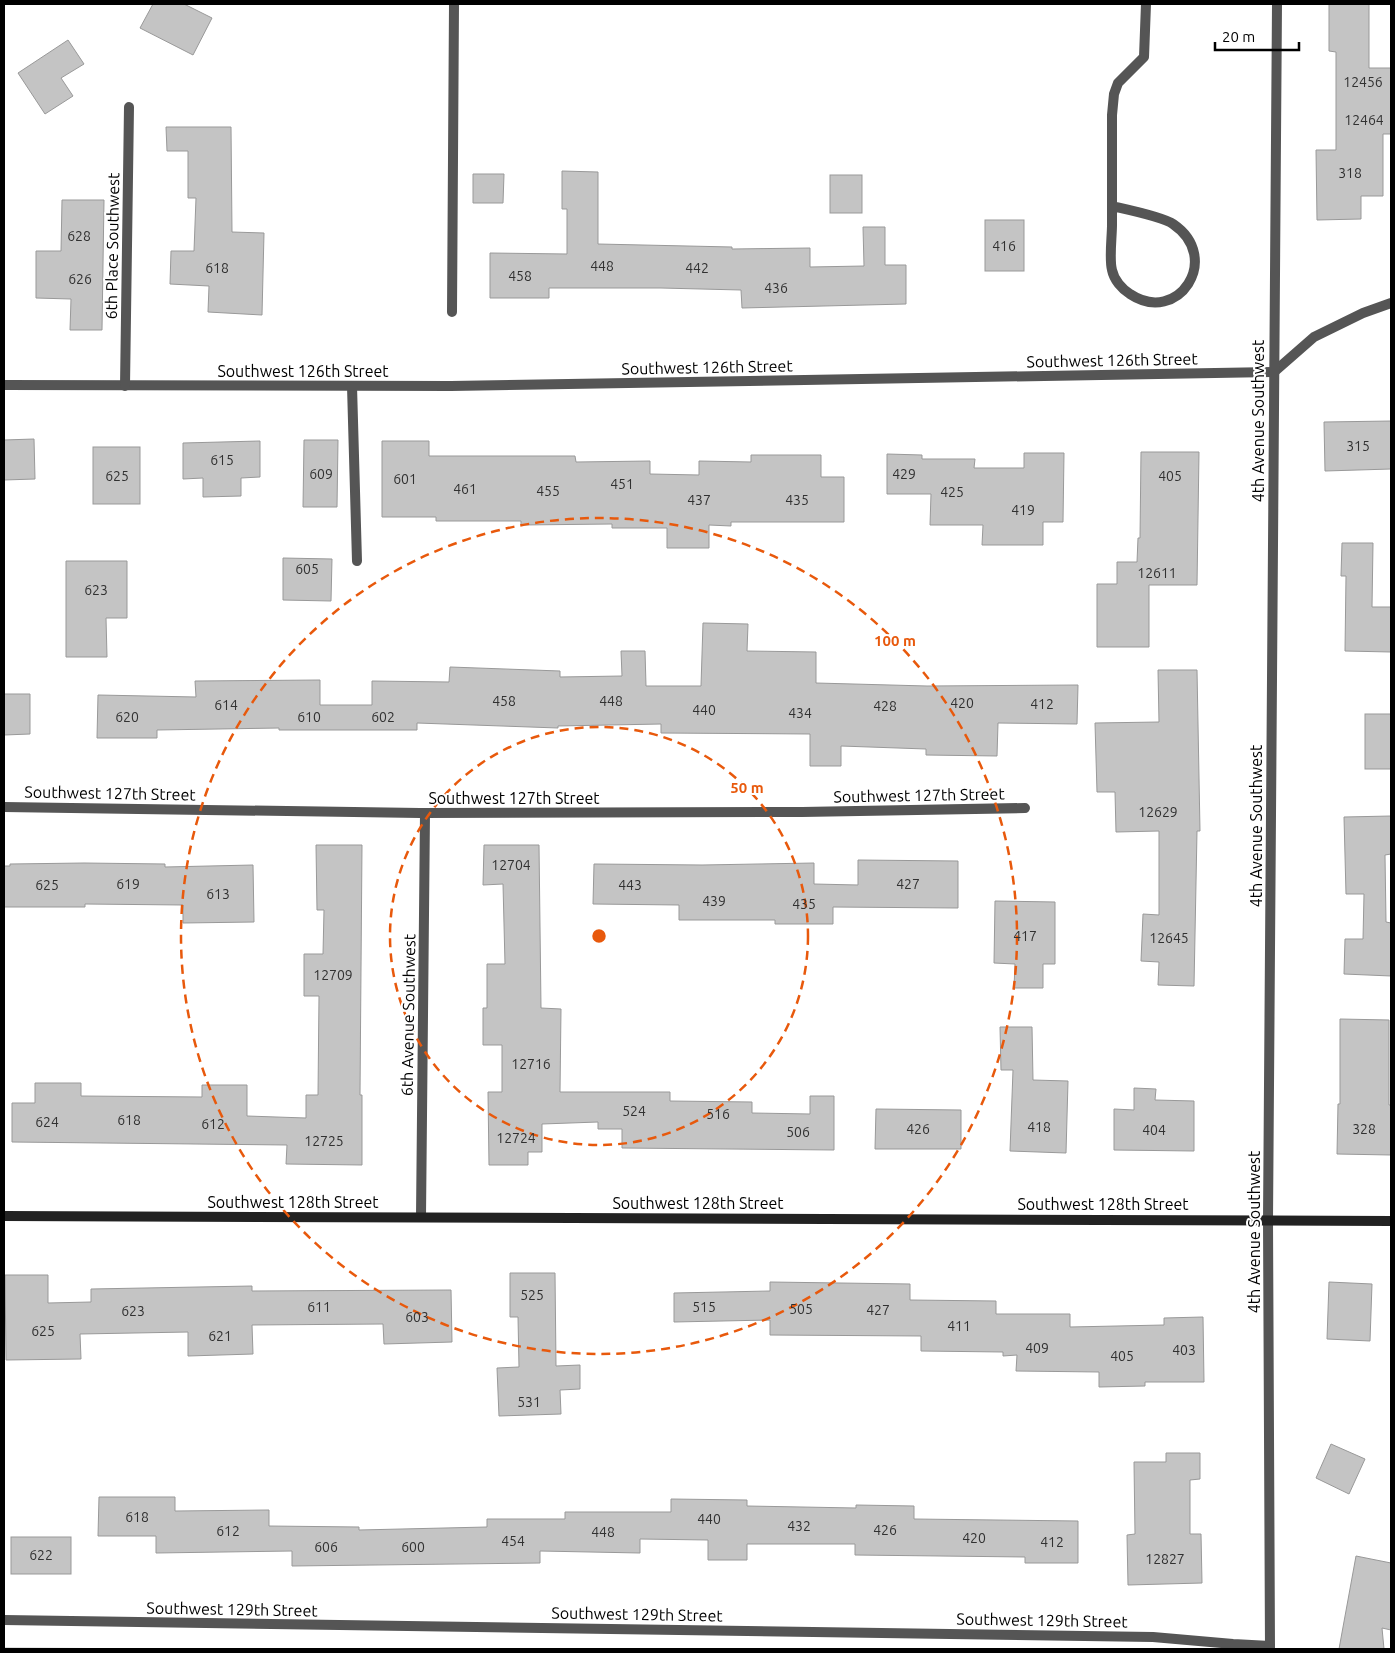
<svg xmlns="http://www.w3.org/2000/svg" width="1395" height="1653" font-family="Ubuntu,sans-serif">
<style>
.green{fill:#dcdcdc}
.building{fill:#c4c4c4;stroke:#999}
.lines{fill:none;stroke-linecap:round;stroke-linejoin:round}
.service{stroke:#555;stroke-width:10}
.minor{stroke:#555;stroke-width:10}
.tertiary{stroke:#555;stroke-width:10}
.secondary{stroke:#222;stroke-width:10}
.ring{fill:none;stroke:#e8590c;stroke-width:2.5;stroke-dasharray:9 6}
.labels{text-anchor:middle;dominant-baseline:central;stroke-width:4;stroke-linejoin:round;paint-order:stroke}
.number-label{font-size:14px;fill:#313131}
.street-label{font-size:16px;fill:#000;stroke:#fff}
.centre{fill:#e8590c;stroke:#fff;stroke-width:2.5}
.ring-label{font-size:15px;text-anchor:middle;font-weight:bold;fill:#e8590c;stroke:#fff;stroke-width:4;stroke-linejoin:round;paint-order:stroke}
</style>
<rect width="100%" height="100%" fill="#fff"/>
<polygon class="green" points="4,1647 180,1649 4,1649"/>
<g class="building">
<polygon points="153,4 184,4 212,18 193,55 140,28"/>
<polygon points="1329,4 1369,4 1369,68 1391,68 1391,134 1383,134 1383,196 1361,196 1361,219 1317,220 1316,150 1336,150 1336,52 1329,51"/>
<polygon points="68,40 84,64 61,78 73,96 45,114 18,73"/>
<polygon points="166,127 231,127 232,232 264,233 262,315 208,312 209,286 170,284 171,251 194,251 196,198 188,198 188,151 167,151"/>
<polygon points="562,171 598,172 598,244 732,247 732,249 810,248 810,267 864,266 863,227 885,227 885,265 906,265 906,304 742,308 741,290 661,288 549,288 549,298 490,298 490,253 567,254 567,209 562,209"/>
<polygon points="473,174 504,174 503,203 473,203"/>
<rect x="830" y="175" width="32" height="38"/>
<polygon points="62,200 104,200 102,330 70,330 71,299 36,298 36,251 61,251"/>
<rect x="985" y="220" width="39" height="51"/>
<polygon points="1391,421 1391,469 1325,471 1324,422"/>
<polygon points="34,439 35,479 4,480 4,440"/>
<polygon points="304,440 338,440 337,507 303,507"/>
<polygon points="260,441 260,477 241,478 241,496 203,497 203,478 183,479 183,443"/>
<polygon points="382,441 429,441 429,456 575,456 576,462 650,461 650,474 699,475 699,461 751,462 751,455 821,455 821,477 844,477 844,522 731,522 731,526 709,525 709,548 667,548 667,528 612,528 612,524 521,525 521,521 436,521 436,517 382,517"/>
<rect x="93" y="447" width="47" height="57"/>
<polygon points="1141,452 1199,452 1197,585 1149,585 1149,647 1097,647 1097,584 1117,584 1117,562 1137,562 1138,538 1140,538"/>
<polygon points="1024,453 1064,453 1063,522 1043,522 1043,545 982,545 983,525 930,525 931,494 887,494 887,454 922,455 922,459 975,459 974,468 1024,468"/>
<polygon points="1342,543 1373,543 1372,607 1391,607 1391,652 1345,651 1346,576 1341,576"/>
<polygon points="283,558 332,559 331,601 283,600"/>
<polygon points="66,561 127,561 127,618 106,618 107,657 66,657"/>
<polygon points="703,623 748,624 747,651 816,652 816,683 927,686 1078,685 1077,724 998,723 997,756 926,755 926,749 841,746 841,766 810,766 810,734 661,733 661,724 558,726 558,728 417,723 417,730 279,730 279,728 157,730 157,738 97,738 98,695 196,697 195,681 320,680 320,705 372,705 372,681 449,682 450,667 560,671 560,677 622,676 621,651 645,651 646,686 701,686"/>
<polygon points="1158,670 1197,670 1200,831 1197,831 1194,986 1158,985 1159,962 1141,961 1143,914 1159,915 1159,831 1116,832 1115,792 1097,792 1095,723 1159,722"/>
<polygon points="4,694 30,694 30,734 4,735"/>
<rect x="1365" y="714" width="26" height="55"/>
<polygon points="1391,816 1391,854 1385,855 1386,922 1391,923 1391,976 1344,974 1345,939 1363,939 1364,894 1346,894 1344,817"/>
<polygon points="316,845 362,845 360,1095 362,1095 362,1165 286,1164 287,1145 12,1142 12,1103 35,1103 35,1083 81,1083 81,1096 202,1097 202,1085 247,1085 247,1116 306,1118 306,1095 318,1095 319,996 304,996 304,954 323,954 324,910 317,910"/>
<polygon points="484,845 539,845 541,1008 561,1009 560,1092 670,1092 670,1101 752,1102 752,1113 810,1114 810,1096 834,1096 834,1150 622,1148 622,1129 598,1129 598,1122 542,1124 542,1152 528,1152 528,1165 489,1165 488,1092 502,1092 502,1045 483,1045 483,1008 487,1008 487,964 505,964 503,884 483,885"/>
<polygon points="858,860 958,861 958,908 833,907 833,924 775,924 775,920 679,920 679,905 593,904 594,864 702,865 814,863 814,884 858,885"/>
<polygon points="84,863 165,864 165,867 253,865 254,922 183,923 183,905 85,904 85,907 4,907 4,866 10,866 10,864"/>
<polygon points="995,901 1055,902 1055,964 1043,964 1043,988 1014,988 1015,964 994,963"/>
<polygon points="1340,1019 1389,1020 1389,1105 1391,1105 1391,1155 1337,1154 1338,1104 1340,1104"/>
<polygon points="1000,1027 1032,1027 1033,1080 1068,1081 1066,1153 1010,1151 1013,1070 1001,1070"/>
<polygon points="1134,1088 1156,1089 1155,1100 1194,1101 1194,1151 1114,1150 1114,1109 1134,1110"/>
<polygon points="876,1109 961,1110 961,1149 875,1149"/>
<polygon points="510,1273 555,1273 556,1366 580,1365 580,1389 560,1390 561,1414 499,1416 497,1368 519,1367 518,1317 510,1317"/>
<polygon points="5,1275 48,1275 48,1303 91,1302 91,1289 252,1286 252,1291 451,1290 452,1342 384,1344 383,1324 252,1325 253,1354 188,1356 188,1332 80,1334 81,1359 6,1360"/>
<polygon points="770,1282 910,1284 910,1300 996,1301 996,1314 1070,1314 1070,1327 1164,1325 1164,1318 1203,1317 1204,1382 1145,1382 1145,1386 1099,1387 1099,1372 1016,1371 1017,1355 1003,1356 1003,1352 921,1351 921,1336 770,1335 770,1320 674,1322 674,1293 770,1291"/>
<polygon points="1329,1282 1372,1284 1370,1341 1327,1339"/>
<polygon points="1331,1444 1365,1459 1349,1494 1316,1478"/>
<polygon points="1166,1453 1200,1453 1200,1479 1190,1480 1190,1534 1201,1534 1202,1583 1128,1585 1127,1535 1135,1534 1134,1462 1166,1462"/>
<polygon points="99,1497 175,1497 175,1511 269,1510 269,1526 359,1527 359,1530 487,1527 487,1519 565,1519 565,1512 671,1512 671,1499 747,1500 747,1506 856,1508 856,1505 914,1506 914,1519 1078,1521 1078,1563 1025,1563 1025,1557 855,1555 855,1544 747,1544 747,1560 708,1560 708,1540 640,1539 640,1553 540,1551 540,1563 292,1566 292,1551 156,1553 156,1536 98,1536"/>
<rect x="11" y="1537" width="60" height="37"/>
<polygon points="1356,1556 1391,1563 1391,1630 1382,1628 1384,1649 1339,1649"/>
</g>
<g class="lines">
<g class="service">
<path d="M1112,206C1125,209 1164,217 1173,224C1223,258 1178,326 1130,294C1122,289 1114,280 1112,270C1109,259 1112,237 1112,225C1112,188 1112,151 1112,115L1114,94L1118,83L1144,57L1146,4"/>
<polyline points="352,386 357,561"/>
</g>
<g class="minor">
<polyline points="452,312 454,4"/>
<polyline points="4,385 451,386 1274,372 1314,337 1363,313 1391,303"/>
<polyline points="125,386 129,107"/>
<polyline points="4,807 420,813 802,812 1025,808"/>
<polyline points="421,1217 425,813"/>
<polyline points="4,1620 1153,1637 1233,1644 1270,1646"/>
</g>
<polyline class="tertiary" points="1270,1649 1268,1220 1277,4"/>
<polyline class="secondary" points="4,1216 1391,1221"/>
</g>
<g class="ring">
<circle cx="599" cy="936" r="209"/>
<circle cx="599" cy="936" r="418"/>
</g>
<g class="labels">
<g class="number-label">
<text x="1363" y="82">12456</text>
<text x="1364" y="120">12464</text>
<text x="1350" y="173">318</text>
<text x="79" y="236">628</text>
<text x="1004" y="246">416</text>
<text x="602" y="266">448</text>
<text x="217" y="268">618</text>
<text x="697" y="268">442</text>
<text x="520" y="276">458</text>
<text x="80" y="279">626</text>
<text x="776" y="288">436</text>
<text x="1358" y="446">315</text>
<text x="222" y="460">615</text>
<text x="321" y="474">609</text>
<text x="904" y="474">429</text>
<text x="117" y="476">625</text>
<text x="1170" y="476">405</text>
<text x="405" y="479">601</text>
<text x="622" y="484">451</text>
<text x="465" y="489">461</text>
<text x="548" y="491">455</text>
<text x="952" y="492">425</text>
<text x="699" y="500">437</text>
<text x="797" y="500">435</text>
<text x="1023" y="510">419</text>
<text x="307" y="569">605</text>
<text x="1157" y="573">12611</text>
<text x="96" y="590">623</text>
<text x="504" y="701">458</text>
<text x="611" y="701">448</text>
<text x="962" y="703">420</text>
<text x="1042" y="704">412</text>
<text x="226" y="705">614</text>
<text x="885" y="706">428</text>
<text x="704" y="710">440</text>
<text x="800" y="713">434</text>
<text x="127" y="717">620</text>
<text x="309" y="717">610</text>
<text x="383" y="717">602</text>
<text x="1158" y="812">12629</text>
<text x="511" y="865">12704</text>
<text x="128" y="884">619</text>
<text x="908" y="884">427</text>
<text x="47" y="885">625</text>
<text x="630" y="885">443</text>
<text x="218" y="894">613</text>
<text x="714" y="901">439</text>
<text x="804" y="904">435</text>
<text x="1025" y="936">417</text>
<text x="1169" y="938">12645</text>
<text x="333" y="975">12709</text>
<text x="531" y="1064">12716</text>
<text x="634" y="1111">524</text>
<text x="718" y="1114">516</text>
<text x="129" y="1120">618</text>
<text x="47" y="1122">624</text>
<text x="213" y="1124">612</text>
<text x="1039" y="1127">418</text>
<text x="918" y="1129">426</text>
<text x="1364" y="1129">328</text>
<text x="1154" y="1130">404</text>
<text x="798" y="1132">506</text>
<text x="516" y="1138">12724</text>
<text x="324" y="1141">12725</text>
<text x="532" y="1295">525</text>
<text x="319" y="1307">611</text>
<text x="704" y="1307">515</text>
<text x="801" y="1309">505</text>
<text x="878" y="1310">427</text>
<text x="133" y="1311">623</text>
<text x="417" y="1317">603</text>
<text x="959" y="1326">411</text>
<text x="43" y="1331">625</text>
<text x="220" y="1336">621</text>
<text x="1037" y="1348">409</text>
<text x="1184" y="1350">403</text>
<text x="1122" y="1356">405</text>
<text x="529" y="1402">531</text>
<text x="137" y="1517">618</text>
<text x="709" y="1519">440</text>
<text x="799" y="1526">432</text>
<text x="885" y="1530">426</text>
<text x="228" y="1531">612</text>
<text x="603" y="1532">448</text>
<text x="974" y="1538">420</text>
<text x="513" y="1541">454</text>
<text x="1052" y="1542">412</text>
<text x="326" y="1547">606</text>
<text x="413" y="1547">600</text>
<text x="41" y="1555">622</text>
<text x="1165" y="1559">12827</text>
</g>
<g class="street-label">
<text transform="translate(112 246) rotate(-89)">6th Place Southwest</text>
<text transform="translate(1112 360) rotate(-1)">Southwest 126th Street</text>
<text transform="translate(707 367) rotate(-1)">Southwest 126th Street</text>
<text x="303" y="371">Southwest 126th Street</text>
<text transform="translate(1258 421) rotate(-90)">4th Avenue Southwest</text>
<text transform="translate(110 793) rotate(1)">Southwest 127th Street</text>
<text transform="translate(919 795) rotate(-1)">Southwest 127th Street</text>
<text x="514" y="798">Southwest 127th Street</text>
<text transform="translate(1256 826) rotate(-90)">4th Avenue Southwest</text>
<text transform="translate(408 1015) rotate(-89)">6th Avenue Southwest</text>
<text x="293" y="1202">Southwest 128th Street</text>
<text x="698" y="1203">Southwest 128th Street</text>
<text x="1103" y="1204">Southwest 128th Street</text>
<text transform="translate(1254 1232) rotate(-90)">4th Avenue Southwest</text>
<text transform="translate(232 1609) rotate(1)">Southwest 129th Street</text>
<text transform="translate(637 1614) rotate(1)">Southwest 129th Street</text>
<text transform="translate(1042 1620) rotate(1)">Southwest 129th Street</text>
</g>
</g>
<circle cx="599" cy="936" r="8" class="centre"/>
<g class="ring-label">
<text x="895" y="646">100 m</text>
<text x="747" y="793">50 m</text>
</g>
<rect width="1395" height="1653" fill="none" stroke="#000000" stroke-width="10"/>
<path d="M1215 42v8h84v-8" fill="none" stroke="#000000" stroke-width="2.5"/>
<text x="1222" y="42" font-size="15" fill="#000000" stroke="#ffffff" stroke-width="4" paint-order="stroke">20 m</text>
</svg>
